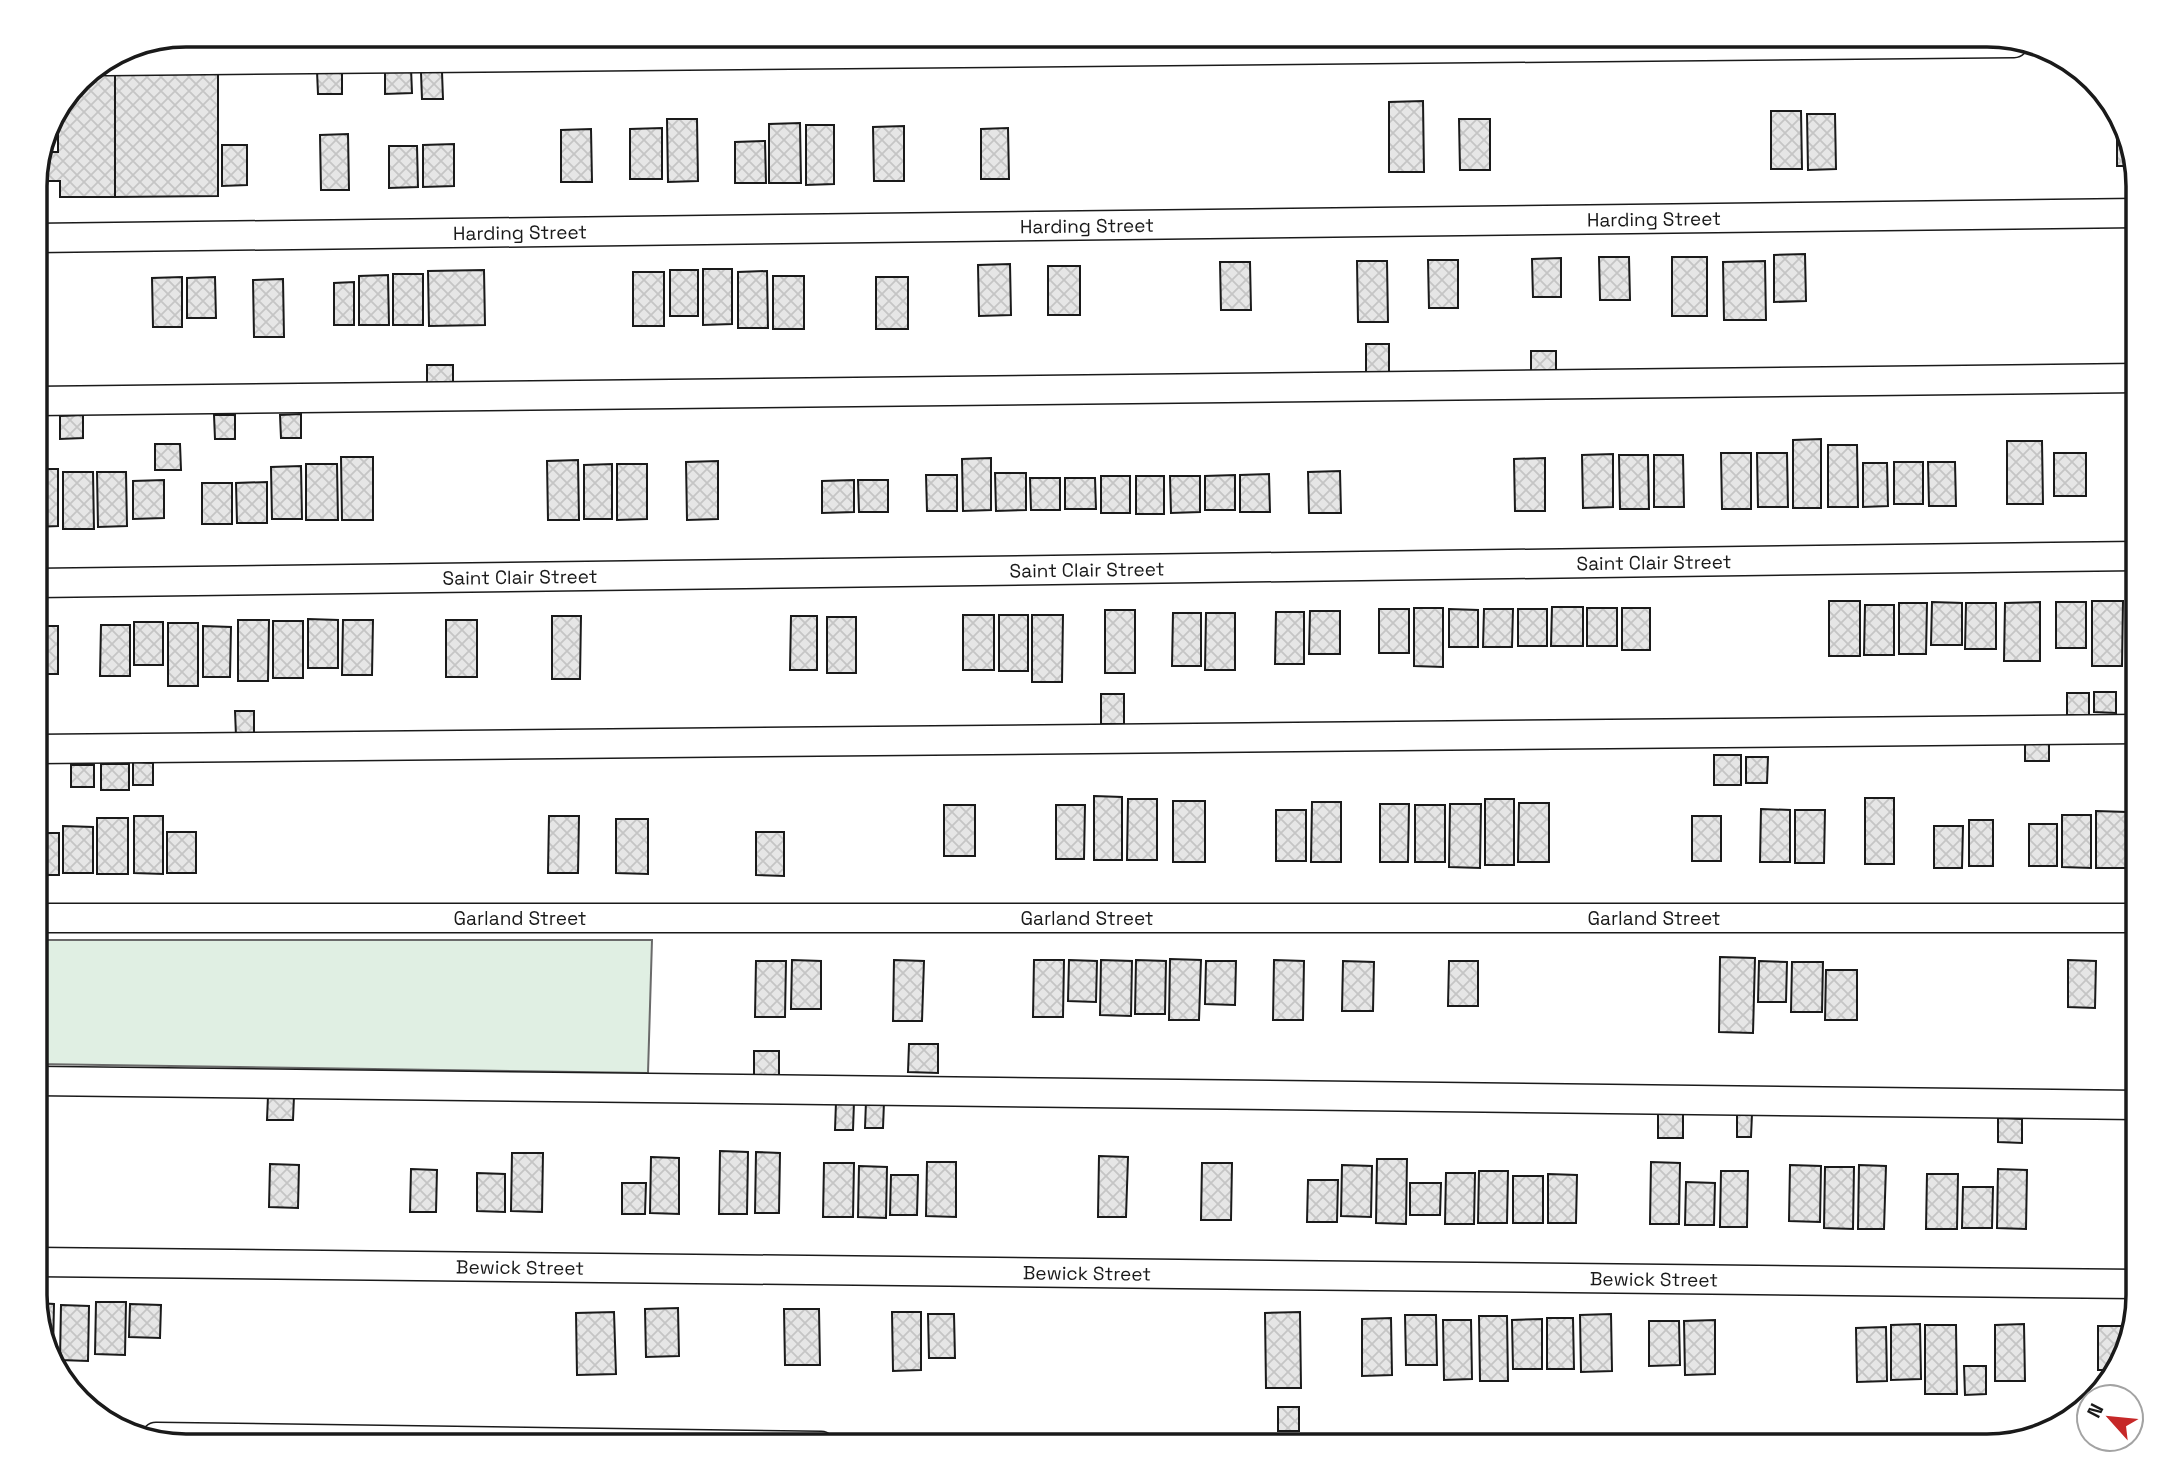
<svg xmlns="http://www.w3.org/2000/svg" width="2173" height="1481" font-family="'Space Grotesk',sans-serif">
<style>
.green{fill:#e0efe3;stroke:#6a6a6a;stroke-width:2}
.building{fill:url(#building-cross-hatch);stroke:#1a1a1a;stroke-width:2}
.lines{fill:none;stroke-linecap:round;stroke-linejoin:round}
.minor-casing{stroke:#1a1a1a;stroke-width:31}
.minor{stroke:#fff;stroke-width:28}
.labels{text-anchor:middle;dominant-baseline:central;stroke-width:5;stroke-linejoin:round;paint-order:stroke}
.street-label{font-size:19px;fill:#1a1a1a;stroke:#fff}
.rim{fill:none;stroke:#1a1a1a;stroke-width:3.5}
</style>
<defs>
<pattern id="building-cross-hatch" width="8" height="8" patternUnits="userSpaceOnUse" patternTransform="scale(1.75)"><rect width="8" height="8" fill="#e6e6e6"/><path d="M0 0l8 8M0 8l8-8" fill="none" stroke="#c5c5c5"/></pattern>
</defs>
<rect width="100%" height="100%" fill="#fff"/>
<polygon class="green" points="35,940 652,940 648,1073 35,1064"/>
<g class="building">
<polygon points="385,68 411,68 412,93 385,94"/>
<polygon points="95,69 115,69 115,197 60,197 60,181 44,181 44,152 58,152 58,129 49,125 50,120 79,79"/>
<polygon points="115,69 218,69 218,196 115,197"/>
<polygon points="317,71 342,71 342,94 318,94"/>
<polygon points="421,72 442,72 443,99 422,99"/>
<polygon points="1423,101 1424,172 1389,172 1389,102"/>
<polygon points="1771,111 1801,111 1802,169 1771,169"/>
<polygon points="1807,114 1835,114 1836,169 1808,170"/>
<polygon points="2117,115 2119,115 2133,166 2117,166"/>
<polygon points="667,119 697,119 698,181 668,182"/>
<polygon points="1459,119 1490,119 1490,170 1460,170"/>
<polygon points="800,123 801,183 769,183 769,124"/>
<polygon points="806,125 834,125 834,184 806,185"/>
<polygon points="904,126 904,181 874,181 873,127"/>
<polygon points="662,128 662,179 630,179 630,129"/>
<polygon points="1008,128 1009,179 981,179 981,129"/>
<polygon points="591,129 592,182 561,182 561,130"/>
<polygon points="348,134 349,190 321,190 320,135"/>
<polygon points="765,141 766,183 735,183 735,142"/>
<polygon points="454,144 454,186 423,187 423,145"/>
<polygon points="222,145 247,145 247,185 222,186"/>
<polygon points="389,146 417,146 418,187 389,188"/>
<polygon points="1805,254 1806,301 1774,302 1774,255"/>
<polygon points="1599,257 1629,257 1630,300 1600,300"/>
<rect x="1672" y="257" width="35" height="59"/>
<polygon points="1561,258 1561,297 1533,297 1532,259"/>
<polygon points="1428,260 1458,260 1458,308 1429,308"/>
<polygon points="1357,261 1387,261 1388,322 1358,322"/>
<polygon points="1765,261 1766,320 1724,320 1723,262"/>
<polygon points="1220,262 1250,262 1251,310 1221,310"/>
<polygon points="1010,264 1011,315 979,316 978,265"/>
<rect x="1048" y="266" width="32" height="49"/>
<polygon points="703,269 732,269 732,324 703,325"/>
<polygon points="484,270 485,325 429,326 428,271"/>
<rect x="670" y="270" width="28" height="46"/>
<polygon points="767,271 768,328 738,328 738,272"/>
<rect x="633" y="272" width="31" height="54"/>
<rect x="393" y="274" width="30" height="51"/>
<polygon points="388,275 389,325 359,325 359,276"/>
<rect x="773" y="276" width="31" height="53"/>
<polygon points="182,277 182,327 153,327 152,278"/>
<polygon points="215,277 216,318 187,318 187,278"/>
<rect x="876" y="277" width="32" height="52"/>
<polygon points="283,279 284,337 254,337 253,280"/>
<polygon points="354,282 354,325 334,325 334,283"/>
<rect x="1366" y="344" width="23" height="28"/>
<rect x="1531" y="351" width="25" height="23"/>
<rect x="427" y="365" width="26" height="23"/>
<polygon points="301,414 301,438 281,438 280,415"/>
<polygon points="83,415 83,438 60,439 60,416"/>
<polygon points="214,415 235,415 235,439 215,439"/>
<polygon points="1821,439 1821,508 1793,508 1793,440"/>
<polygon points="2007,441 2042,441 2043,504 2007,504"/>
<polygon points="155,444 180,444 181,470 155,470"/>
<polygon points="1828,445 1857,445 1858,507 1828,507"/>
<polygon points="1721,453 1751,453 1751,509 1722,509"/>
<polygon points="1757,453 1787,453 1788,507 1758,507"/>
<rect x="2054" y="453" width="32" height="43"/>
<polygon points="1613,454 1613,507 1583,508 1582,455"/>
<polygon points="1619,455 1648,455 1649,509 1620,509"/>
<polygon points="1654,455 1683,455 1684,507 1654,507"/>
<polygon points="341,457 373,457 373,520 342,520"/>
<polygon points="991,458 991,510 963,511 962,459"/>
<polygon points="1545,458 1545,511 1515,511 1514,459"/>
<polygon points="578,460 579,520 548,520 547,461"/>
<polygon points="718,461 718,519 687,520 686,462"/>
<rect x="1894" y="462" width="29" height="42"/>
<polygon points="1928,462 1955,462 1956,506 1929,506"/>
<polygon points="1863,463 1887,463 1888,506 1863,507"/>
<polygon points="306,464 337,464 338,520 306,520"/>
<polygon points="612,464 612,519 584,519 584,465"/>
<polygon points="617,464 647,464 647,519 617,520"/>
<polygon points="301,466 302,519 272,519 271,467"/>
<polygon points="35,469 58,469 58,526 35,527"/>
<polygon points="1340,471 1341,513 1309,513 1308,472"/>
<polygon points="63,472 93,472 94,529 63,529"/>
<polygon points="97,472 126,472 127,526 98,527"/>
<polygon points="995,473 1026,473 1026,510 996,511"/>
<polygon points="1269,474 1270,512 1240,512 1240,475"/>
<polygon points="926,475 957,475 957,511 927,511"/>
<polygon points="1235,475 1235,510 1205,510 1205,476"/>
<rect x="1101" y="476" width="29" height="37"/>
<rect x="1136" y="476" width="28" height="38"/>
<polygon points="1170,476 1200,476 1200,512 1171,513"/>
<polygon points="1030,478 1060,478 1060,510 1031,510"/>
<polygon points="1065,478 1095,478 1096,509 1065,509"/>
<polygon points="164,480 164,518 133,519 133,481"/>
<polygon points="854,480 854,512 822,513 822,481"/>
<polygon points="858,480 888,480 888,512 859,512"/>
<polygon points="267,482 267,523 237,523 236,483"/>
<rect x="202" y="483" width="30" height="41"/>
<rect x="1829" y="601" width="31" height="55"/>
<polygon points="2092,601 2123,601 2122,666 2092,666"/>
<rect x="2127" y="601" width="11" height="62"/>
<polygon points="1932,602 1962,603 1962,645 1931,645"/>
<polygon points="2040,602 2040,661 2004,661 2005,603"/>
<rect x="2056" y="602" width="30" height="46"/>
<polygon points="1899,603 1927,603 1926,654 1899,654"/>
<polygon points="1966,603 1996,603 1996,649 1965,649"/>
<polygon points="1865,605 1894,605 1894,655 1864,655"/>
<polygon points="1552,607 1583,607 1583,646 1551,646"/>
<polygon points="1414,608 1443,608 1443,667 1414,666"/>
<rect x="1587" y="608" width="30" height="38"/>
<rect x="1622" y="608" width="28" height="42"/>
<rect x="1379" y="609" width="30" height="44"/>
<polygon points="1449,609 1478,610 1478,647 1449,647"/>
<polygon points="1484,609 1513,609 1512,647 1483,647"/>
<rect x="1518" y="609" width="29" height="37"/>
<rect x="1105" y="610" width="30" height="63"/>
<polygon points="1310,611 1340,611 1340,654 1309,654"/>
<polygon points="1276,612 1304,612 1304,664 1275,664"/>
<polygon points="1173,613 1201,613 1201,666 1172,666"/>
<polygon points="1206,613 1235,613 1235,670 1205,670"/>
<rect x="963" y="615" width="31" height="55"/>
<rect x="999" y="615" width="29" height="56"/>
<polygon points="1032,615 1063,615 1062,682 1032,682"/>
<polygon points="552,616 581,616 580,679 552,679"/>
<polygon points="791,616 817,616 817,670 790,670"/>
<rect x="827" y="617" width="29" height="56"/>
<polygon points="308,619 338,620 338,668 308,668"/>
<polygon points="238,620 269,620 268,681 238,681"/>
<polygon points="343,620 373,620 372,675 342,675"/>
<rect x="446" y="620" width="31" height="57"/>
<rect x="273" y="621" width="30" height="57"/>
<rect x="134" y="622" width="29" height="43"/>
<rect x="168" y="623" width="30" height="63"/>
<polygon points="101,625 130,625 130,676 100,676"/>
<rect x="35" y="626" width="23" height="48"/>
<polygon points="203,626 231,627 230,677 203,677"/>
<polygon points="2094,692 2116,692 2116,713 2094,712"/>
<rect x="2067" y="693" width="22" height="22"/>
<rect x="1101" y="694" width="23" height="30"/>
<polygon points="235,711 254,711 254,737 236,736"/>
<rect x="2025" y="740" width="24" height="21"/>
<rect x="1714" y="755" width="27" height="30"/>
<polygon points="1746,757 1768,757 1767,783 1746,783"/>
<polygon points="133,762 153,763 153,785 133,785"/>
<rect x="101" y="764" width="28" height="26"/>
<rect x="71" y="765" width="23" height="22"/>
<polygon points="1094,796 1122,797 1122,860 1094,860"/>
<rect x="1865" y="798" width="29" height="66"/>
<polygon points="1128,799 1157,799 1157,860 1127,860"/>
<rect x="1485" y="799" width="29" height="66"/>
<rect x="1173" y="801" width="32" height="61"/>
<polygon points="1312,802 1341,802 1341,862 1311,862"/>
<polygon points="1519,803 1549,803 1549,862 1518,862"/>
<polygon points="1380,804 1409,804 1408,862 1380,862"/>
<polygon points="1450,804 1481,804 1480,868 1449,867"/>
<rect x="944" y="805" width="31" height="51"/>
<polygon points="1056,805 1085,805 1084,859 1056,859"/>
<rect x="1415" y="805" width="30" height="57"/>
<polygon points="1761,809 1790,810 1790,862 1760,862"/>
<rect x="1276" y="810" width="30" height="51"/>
<polygon points="1795,810 1825,810 1824,863 1795,863"/>
<polygon points="2096,811 2127,812 2127,868 2096,868"/>
<polygon points="2062,815 2091,815 2091,868 2062,867"/>
<polygon points="134,816 163,816 163,874 134,873"/>
<polygon points="549,816 579,816 578,873 548,873"/>
<rect x="1692" y="816" width="29" height="45"/>
<rect x="97" y="818" width="31" height="56"/>
<polygon points="616,819 648,819 648,874 616,873"/>
<rect x="1969" y="820" width="24" height="46"/>
<rect x="2029" y="824" width="28" height="42"/>
<polygon points="63,826 93,827 93,873 63,873"/>
<polygon points="1934,826 1963,826 1962,868 1934,868"/>
<rect x="167" y="832" width="29" height="41"/>
<polygon points="756,832 784,832 784,876 756,875"/>
<rect x="35" y="833" width="24" height="42"/>
<polygon points="1720,957 1755,958 1753,1033 1719,1032"/>
<polygon points="1170,959 1201,960 1199,1020 1169,1020"/>
<polygon points="792,960 821,961 821,1009 791,1009"/>
<polygon points="894,960 924,961 922,1021 893,1021"/>
<polygon points="1034,960 1064,960 1063,1017 1033,1017"/>
<polygon points="1069,960 1097,961 1096,1002 1068,1001"/>
<polygon points="1101,960 1132,961 1131,1016 1100,1015"/>
<polygon points="1136,960 1166,961 1165,1014 1135,1014"/>
<polygon points="1274,960 1304,961 1303,1020 1273,1020"/>
<polygon points="2068,960 2096,961 2095,1008 2068,1007"/>
<polygon points="756,961 786,961 785,1017 755,1017"/>
<polygon points="1206,961 1236,961 1235,1005 1205,1004"/>
<polygon points="1343,961 1374,962 1373,1011 1342,1011"/>
<polygon points="1449,961 1478,961 1478,1006 1448,1006"/>
<polygon points="1759,961 1787,962 1786,1002 1758,1002"/>
<polygon points="1792,962 1823,962 1822,1012 1791,1012"/>
<polygon points="1826,970 1857,970 1857,1020 1825,1020"/>
<polygon points="909,1044 938,1044 938,1073 908,1072"/>
<rect x="754" y="1051" width="25" height="26"/>
<polygon points="268,1096 294,1096 293,1120 267,1120"/>
<polygon points="866,1101 884,1102 883,1128 865,1128"/>
<polygon points="836,1102 854,1102 853,1130 835,1130"/>
<rect x="1658" y="1111" width="25" height="27"/>
<polygon points="1737,1113 1752,1114 1751,1137 1737,1137"/>
<polygon points="1998,1118 2022,1119 2022,1143 1998,1142"/>
<polygon points="720,1151 748,1152 747,1214 719,1214"/>
<polygon points="756,1152 780,1153 779,1213 755,1213"/>
<polygon points="512,1153 543,1153 542,1212 511,1211"/>
<polygon points="1099,1156 1128,1157 1126,1217 1098,1217"/>
<polygon points="651,1157 679,1158 679,1214 650,1213"/>
<polygon points="1377,1159 1407,1159 1406,1224 1376,1223"/>
<polygon points="927,1162 956,1162 956,1217 926,1216"/>
<polygon points="1651,1162 1680,1163 1679,1224 1650,1224"/>
<polygon points="824,1163 854,1163 853,1217 823,1217"/>
<polygon points="1202,1163 1232,1163 1231,1220 1201,1220"/>
<polygon points="270,1164 299,1165 298,1208 269,1207"/>
<polygon points="1342,1165 1372,1166 1371,1217 1341,1216"/>
<polygon points="1790,1165 1821,1166 1820,1222 1789,1221"/>
<polygon points="1859,1165 1886,1166 1884,1229 1858,1229"/>
<polygon points="859,1166 887,1167 886,1218 858,1217"/>
<polygon points="1825,1167 1854,1167 1853,1229 1824,1228"/>
<polygon points="2136,1167 2138,1167 2138,1232 2135,1232"/>
<polygon points="411,1169 437,1170 436,1212 410,1212"/>
<polygon points="1998,1169 2027,1170 2026,1229 1997,1228"/>
<polygon points="1479,1171 1508,1171 1507,1223 1478,1223"/>
<polygon points="1721,1171 1748,1171 1747,1227 1720,1227"/>
<polygon points="477,1173 505,1174 505,1212 477,1211"/>
<polygon points="1446,1173 1475,1173 1474,1224 1445,1224"/>
<polygon points="1548,1174 1577,1175 1576,1223 1548,1223"/>
<polygon points="1927,1174 1958,1174 1957,1229 1926,1229"/>
<polygon points="891,1175 918,1175 917,1215 890,1215"/>
<rect x="1513" y="1176" width="30" height="47"/>
<polygon points="1308,1180 1338,1180 1337,1222 1307,1222"/>
<polygon points="1686,1182 1715,1183 1714,1225 1685,1225"/>
<polygon points="622,1183 646,1183 645,1214 622,1214"/>
<polygon points="1410,1183 1441,1183 1440,1215 1410,1215"/>
<polygon points="1963,1187 1993,1187 1992,1228 1962,1228"/>
<polygon points="96,1302 126,1302 125,1355 95,1354"/>
<polygon points="35,1303 54,1304 53,1351 49,1351"/>
<polygon points="130,1304 161,1305 160,1338 129,1337"/>
<polygon points="61,1305 89,1306 88,1361 60,1360"/>
<polygon points="678,1308 679,1356 646,1357 645,1309"/>
<polygon points="784,1309 819,1309 820,1365 785,1365"/>
<polygon points="614,1312 616,1374 577,1375 576,1313"/>
<polygon points="892,1312 921,1312 921,1370 893,1371"/>
<polygon points="1300,1312 1301,1388 1266,1388 1265,1313"/>
<polygon points="928,1314 954,1314 955,1358 929,1358"/>
<polygon points="1611,1314 1612,1371 1581,1372 1580,1315"/>
<polygon points="1405,1315 1436,1315 1437,1365 1406,1365"/>
<polygon points="1479,1316 1507,1316 1508,1381 1480,1381"/>
<polygon points="1391,1318 1392,1375 1362,1376 1362,1319"/>
<polygon points="1547,1318 1573,1318 1574,1369 1547,1369"/>
<polygon points="1542,1319 1542,1369 1513,1369 1512,1320"/>
<polygon points="1443,1320 1471,1320 1472,1379 1444,1380"/>
<polygon points="1715,1320 1715,1374 1685,1375 1684,1321"/>
<polygon points="1649,1321 1679,1321 1680,1365 1649,1366"/>
<polygon points="1920,1324 1921,1379 1891,1380 1891,1325"/>
<polygon points="2024,1324 2025,1381 1995,1381 1995,1325"/>
<polygon points="1925,1325 1956,1325 1957,1394 1925,1394"/>
<polygon points="2098,1326 2128,1326 2115,1370 2098,1370"/>
<polygon points="1886,1327 1887,1381 1857,1382 1856,1328"/>
<polygon points="1964,1366 1986,1366 1986,1394 1965,1395"/>
<rect x="1278" y="1407" width="21" height="24"/>
</g>
<g class="lines">
<defs>
<g id="minor">
<polyline points="107,61 2014,43"/>
<path id="s1" d="M35,238L2138,213"/>
<polyline points="35,401 2138,378"/>
<path id="s2" d="M35,583L2138,556"/>
<polyline points="35,749 2138,729"/>
<path id="s3" d="M35,918H2138"/>
<polyline points="35,1081 2138,1105"/>
<path id="s4" d="M35,1262L2138,1284"/>
<polyline points="156,1437 821,1446"/>
</g>
</defs>
<use href="#minor" class="minor-casing"/>
<use href="#minor" class="minor"/>
</g>
<g class="labels">
<g class="street-label">
<text stroke="none"><textPath href="#s1" startOffset="1619">Harding Street</textPath></text>
<text stroke="none"><textPath href="#s1" startOffset="1052">Harding Street</textPath></text>
<text stroke="none"><textPath href="#s1" startOffset="485">Harding Street</textPath></text>
<text stroke="none"><textPath href="#s2" startOffset="1619">Saint Clair Street</textPath></text>
<text stroke="none"><textPath href="#s2" startOffset="1052">Saint Clair Street</textPath></text>
<text stroke="none"><textPath href="#s2" startOffset="485">Saint Clair Street</textPath></text>
<text stroke="none"><textPath href="#s3" startOffset="485">Garland Street</textPath></text>
<text stroke="none"><textPath href="#s3" startOffset="1052">Garland Street</textPath></text>
<text stroke="none"><textPath href="#s3" startOffset="1619">Garland Street</textPath></text>
<text stroke="none"><textPath href="#s4" startOffset="485">Bewick Street</textPath></text>
<text stroke="none"><textPath href="#s4" startOffset="1052">Bewick Street</textPath></text>
<text stroke="none"><textPath href="#s4" startOffset="1619">Bewick Street</textPath></text>
</g>
</g>
<path d="M0 0H2173V1481H0ZM186 47H1987A139 139 0 0 1 2126 186V1295A139 139 0 0 1 1987 1434H186A139 139 0 0 1 47 1295V186A139 139 0 0 1 186 47Z" fill="#fff" fill-rule="evenodd"/>
<path class="rim" d="M186 47H1987A139 139 0 0 1 2126 186V1295A139 139 0 0 1 1987 1434H186A139 139 0 0 1 47 1295V186A139 139 0 0 1 186 47Z"/>
<g transform="translate(2110 1418) rotate(297)"><circle r="33" fill="#ffffff" stroke="#a3a3a3" stroke-width="2"/>
<path d="M0-5L12 26L0 18L-12 26Z" fill="#c62828"/>
<text y="-10" font-size="19" font-weight="bold" text-anchor="middle" fill="#1a1a1a">N</text>
</g>
</svg>
